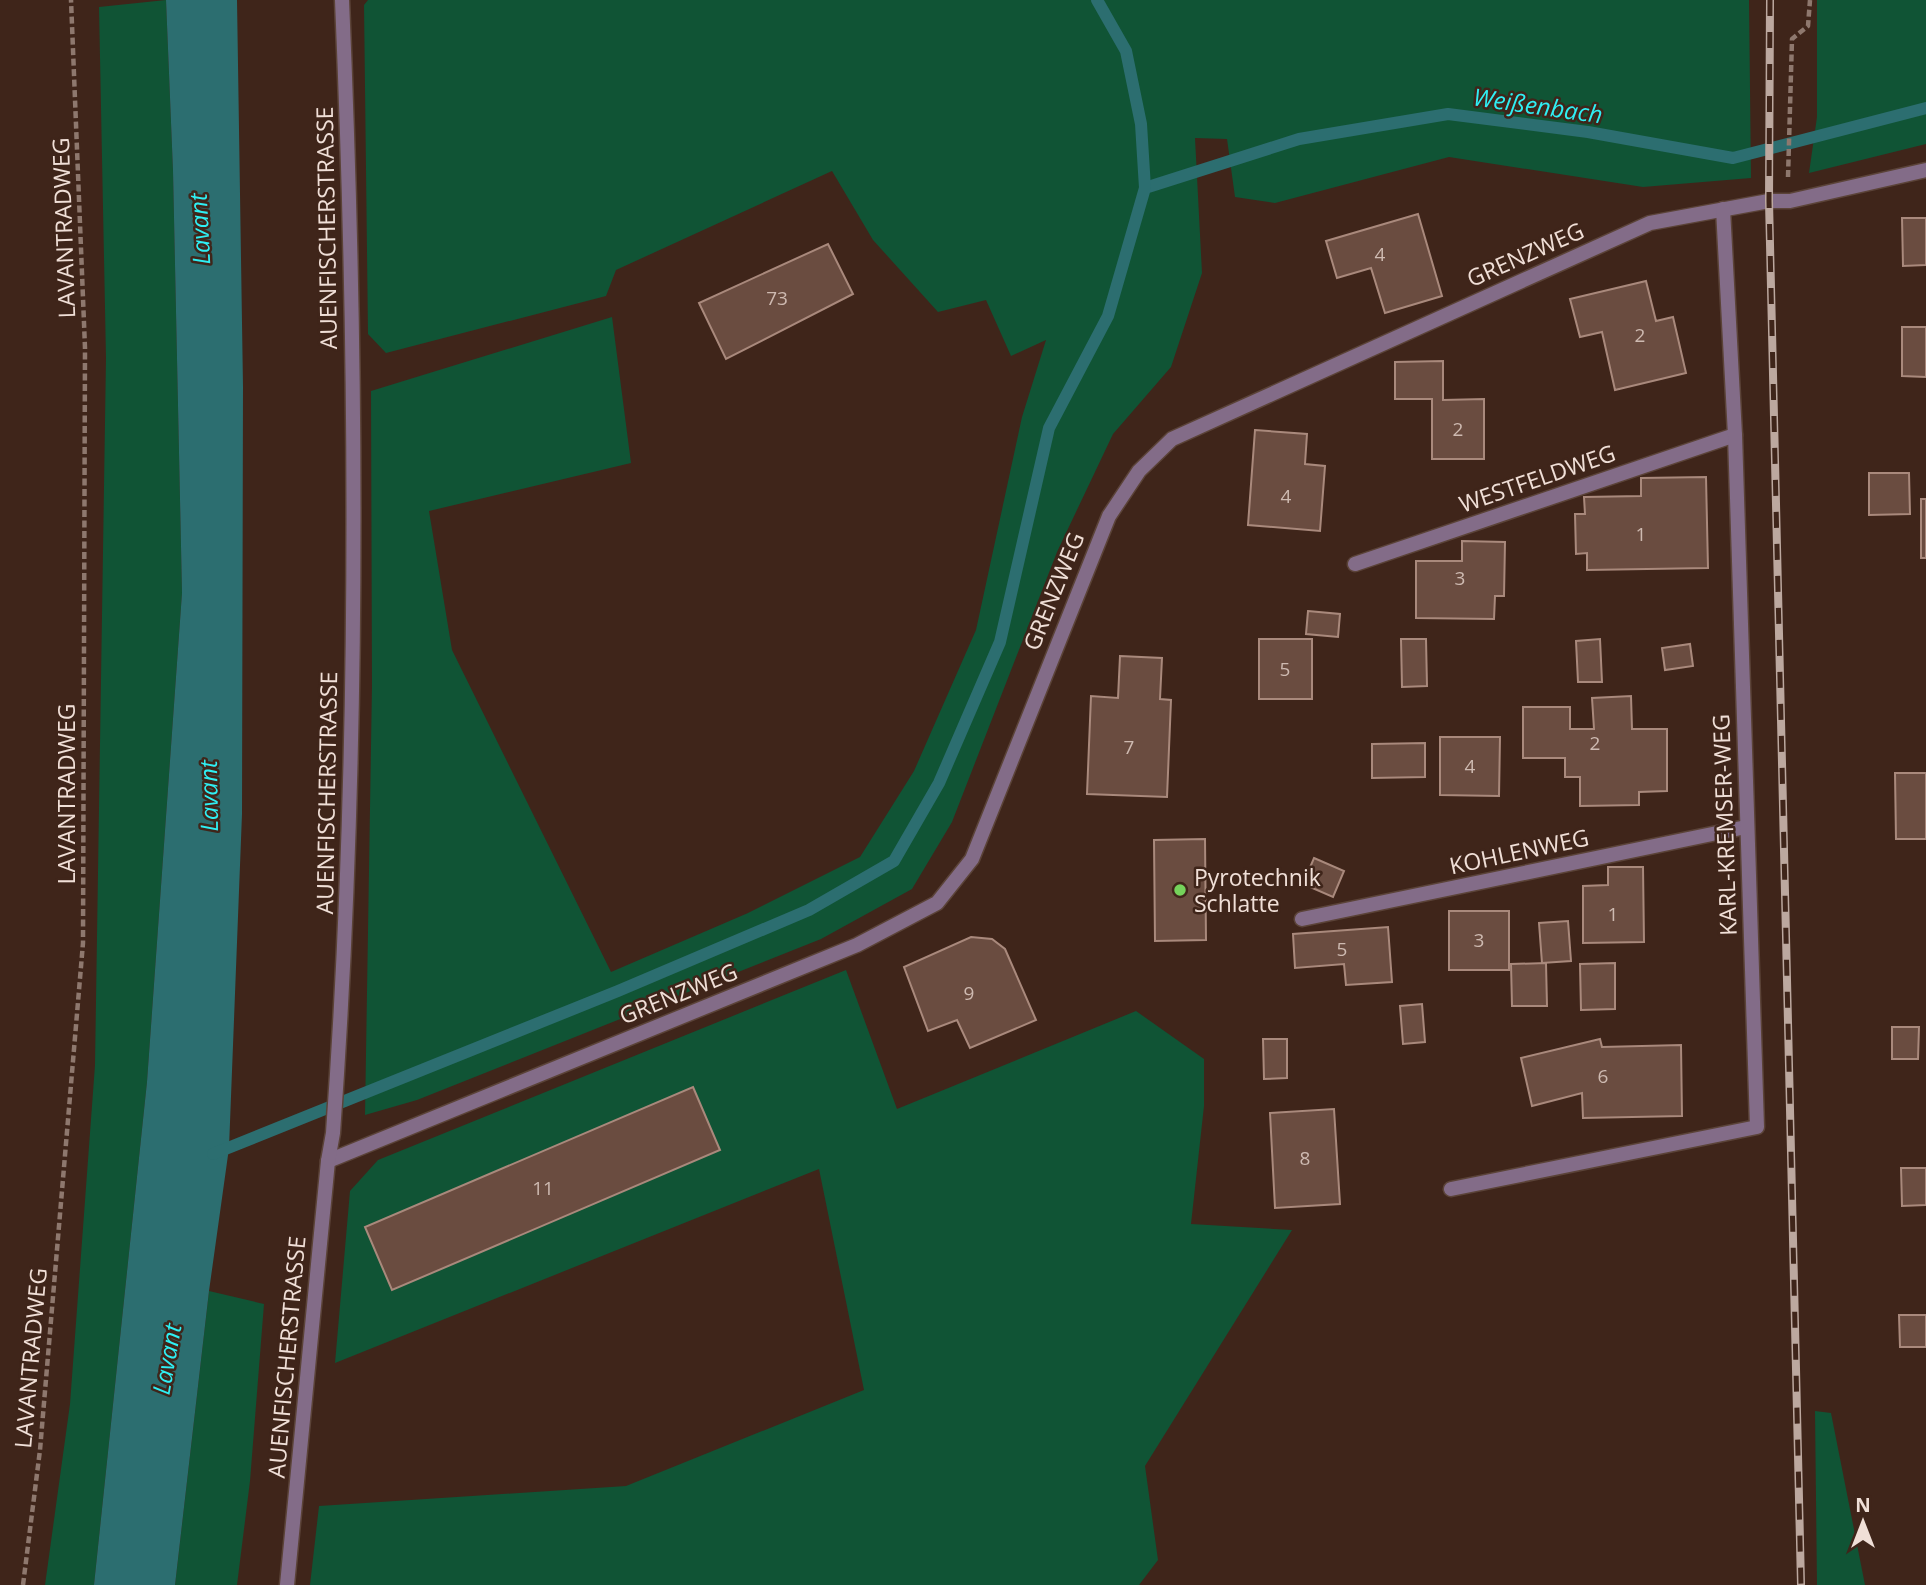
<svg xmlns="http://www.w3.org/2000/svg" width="1926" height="1585" font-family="'Open Sans',sans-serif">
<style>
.green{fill:#105435}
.water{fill:#2c6e70}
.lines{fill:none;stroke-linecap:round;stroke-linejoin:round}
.stream{stroke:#2c6e70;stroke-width:12}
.building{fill:#6a4c40;stroke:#a9897c;stroke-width:2}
.minor-casing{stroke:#5b4338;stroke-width:17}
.path{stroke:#8e786e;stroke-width:4.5;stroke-dasharray:7 3.5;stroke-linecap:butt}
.minor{stroke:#836c88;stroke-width:14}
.rail-casing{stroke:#bca89f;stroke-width:8}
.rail{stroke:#3f251a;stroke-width:5;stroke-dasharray:16;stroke-linecap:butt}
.poi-dot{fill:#75d25b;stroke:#3f251a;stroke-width:2.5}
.labels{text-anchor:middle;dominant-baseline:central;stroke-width:5;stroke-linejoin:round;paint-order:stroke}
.number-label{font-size:19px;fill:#cebab1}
.street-label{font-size:23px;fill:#f0dfd7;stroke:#3f251a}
.poi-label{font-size:23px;fill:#f0dfd7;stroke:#3f251a;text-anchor:start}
.water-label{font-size:24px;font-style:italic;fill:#2feff3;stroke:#3f251a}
</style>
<rect width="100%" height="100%" fill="#3f251a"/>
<g class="green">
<polygon points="166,0 173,171 182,593 147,1082 94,1585 45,1585 70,1404 95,1065 106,358 99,7"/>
<polygon points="368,0 1749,0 1751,178 1643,187 1449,157 1275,203 1235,197 1227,139 1195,138 1202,273 1171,367 1113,434 1057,552 952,822 912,889 821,939 417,1100 365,1115 372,685 371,391 612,317 631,463 429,511 452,650 611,972 748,913 860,857 914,771 976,630 1022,417 1046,340 1011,356 986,300 938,312 873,240 832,171 616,270 606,296 386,353 368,334 364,5"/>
<polygon points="1817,0 1926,0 1926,144 1809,173 1817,117"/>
<polygon points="846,970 897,1109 1136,1011 1204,1059 1204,1106 1191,1224 1292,1230 1145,1466 1158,1560 1139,1585 310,1585 319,1506 626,1486 864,1390 819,1169 335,1363 350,1191 378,1160"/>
<polygon points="209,1291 264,1304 250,1481 237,1585 175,1585"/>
<polygon points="1815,1411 1831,1413 1865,1585 1817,1585"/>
</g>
<polygon class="water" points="166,0 237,0 243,387 242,814 229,1148 209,1291 175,1585 94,1585 147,1082 182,593 173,171"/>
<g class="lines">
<g class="stream">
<polyline points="1145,188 1299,139 1448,114 1588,132 1733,158 1926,108"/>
<polyline points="213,1154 618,991 809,910 894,861 939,783 1000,642 1049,428 1108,316 1145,188 1141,124 1126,51 1097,0"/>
</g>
</g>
<g class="building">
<polygon points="1418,214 1442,296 1385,313 1371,268 1337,278 1326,241"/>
<polygon points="1902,218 1926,218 1926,265 1903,266"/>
<polygon points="828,244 853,294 726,359 699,303"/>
<polygon points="1646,281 1656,321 1673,317 1686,373 1615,390 1602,332 1580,337 1570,299"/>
<polygon points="1902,327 1926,327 1926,377 1902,376"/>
<polygon points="1443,361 1443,400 1484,399 1484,459 1432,459 1432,399 1395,399 1395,362"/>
<polygon points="1255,430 1307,434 1305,464 1325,466 1320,531 1248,525"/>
<polygon points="1869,473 1909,473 1910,514 1869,515"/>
<polygon points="1706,477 1708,568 1587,570 1587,553 1576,554 1575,514 1585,514 1584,497 1641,496 1641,478"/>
<rect x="1921" y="499" width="5" height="59"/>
<polygon points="1462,541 1505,542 1504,596 1495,596 1494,619 1416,618 1416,561 1462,561"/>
<polygon points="1308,611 1340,614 1338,637 1306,634"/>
<rect x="1259" y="639" width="53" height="60"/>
<polygon points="1401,639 1426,639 1427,686 1402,687"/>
<polygon points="1600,639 1602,682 1578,682 1576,641"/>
<polygon points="1690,644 1693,666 1665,670 1662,648"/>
<polygon points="1120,656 1162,658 1160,699 1171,700 1167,797 1087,794 1091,696 1118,698"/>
<polygon points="1631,696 1632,729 1667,729 1667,791 1639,792 1639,805 1580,806 1580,777 1565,777 1565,758 1523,758 1523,707 1570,707 1570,729 1594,729 1592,698"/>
<polygon points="1440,737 1500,737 1499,796 1440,795"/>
<polygon points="1425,743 1425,777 1372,778 1372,744"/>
<polygon points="1895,773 1926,773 1926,839 1896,839"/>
<polygon points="1205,839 1206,940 1155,941 1154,840"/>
<polygon points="1314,858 1344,871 1333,897 1303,884"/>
<polygon points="1608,867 1643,867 1644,942 1583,943 1583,886 1608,885"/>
<rect x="1449" y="911" width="60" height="59"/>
<polygon points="1568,921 1571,961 1542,963 1539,923"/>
<polygon points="1388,927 1392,982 1346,985 1344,964 1295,968 1293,934"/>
<polygon points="971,937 992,939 1005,949 1036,1020 970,1048 957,1020 928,1031 904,967"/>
<polygon points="1546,963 1547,1006 1512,1006 1511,964"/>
<polygon points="1615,963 1615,1009 1581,1010 1580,964"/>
<polygon points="1422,1004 1425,1042 1403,1044 1400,1006"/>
<polygon points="1892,1027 1919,1027 1918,1059 1892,1059"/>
<polygon points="1263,1039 1287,1039 1287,1078 1264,1079"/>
<polygon points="1600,1039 1602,1047 1681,1045 1682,1116 1583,1118 1582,1093 1532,1106 1521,1058"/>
<polygon points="693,1087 720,1150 392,1290 365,1227"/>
<polygon points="1334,1109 1340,1204 1275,1208 1270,1113"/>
<polygon points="1901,1168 1926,1168 1926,1205 1902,1206"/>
<polygon points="1899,1315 1926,1315 1926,1347 1900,1347"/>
</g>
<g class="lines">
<defs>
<g id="minor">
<polyline points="1355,564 1735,435"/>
<polyline points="1302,919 1746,827"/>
<polyline points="328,1161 857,945 937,903 972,859 1109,516 1139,471 1172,439 1650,223 1769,201 1790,201 1926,170"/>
<polyline points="1451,1189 1757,1127 1735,435 1723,209"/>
<path d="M287,1585L328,1161L333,1133C360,757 358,377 342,0"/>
</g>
</defs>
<use href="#minor" class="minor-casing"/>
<g class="path">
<polyline points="1788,177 1792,39 1808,26 1810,0"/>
<polyline points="23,1585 40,1450 83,943 85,348 71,0"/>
</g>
<use href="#minor" class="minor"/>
<defs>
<polyline id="rail" points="1770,0 1769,201 1801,1585"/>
</defs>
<use href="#rail" class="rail-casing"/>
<use href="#rail" class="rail"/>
</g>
<circle class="poi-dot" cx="1180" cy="890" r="7"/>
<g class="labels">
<g class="number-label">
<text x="1380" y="254">4</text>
<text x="777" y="298">73</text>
<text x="1640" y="335">2</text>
<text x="1458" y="429">2</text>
<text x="1286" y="496">4</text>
<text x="1641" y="534">1</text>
<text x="1460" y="578">3</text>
<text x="1285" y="669">5</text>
<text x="1595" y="743">2</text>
<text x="1129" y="747">7</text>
<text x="1470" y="766">4</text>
<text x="1613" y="914">1</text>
<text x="1479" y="940">3</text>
<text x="1342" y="949">5</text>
<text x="969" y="993">9</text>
<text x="1603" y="1076">6</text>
<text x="1305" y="1158">8</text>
<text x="543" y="1188">11</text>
</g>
<g class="street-label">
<text transform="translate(63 228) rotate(-92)">LAVANTRADWEG</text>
<text transform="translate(326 228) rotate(-91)">AUENFISCHERSTRASSE</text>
<text transform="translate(1525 254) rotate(-24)">GRENZWEG</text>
<text transform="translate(1537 478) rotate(-19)">WESTFELDWEG</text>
<text transform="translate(1053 591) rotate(-68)">GRENZWEG</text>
<text transform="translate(326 793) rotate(-89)">AUENFISCHERSTRASSE</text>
<text transform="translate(66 794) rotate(-90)">LAVANTRADWEG</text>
<text transform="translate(1724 825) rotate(-92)">KARL-KREMSER-WEG</text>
<text transform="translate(1519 851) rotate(-12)">KOHLENWEG</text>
<text transform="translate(678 993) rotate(-22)">GRENZWEG</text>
<text transform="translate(286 1357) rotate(-85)">AUENFISCHERSTRASSE</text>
<text transform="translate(30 1358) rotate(-85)">LAVANTRADWEG</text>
</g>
<g class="poi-label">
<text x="1194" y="877">Pyrotechnik<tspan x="1194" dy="26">Schlatte</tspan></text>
</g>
<g class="water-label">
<text transform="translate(1538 105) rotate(8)">Weißenbach</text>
<text transform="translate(199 229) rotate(-93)">Lavant</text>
<text transform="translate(208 796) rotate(-91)">Lavant</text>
<text transform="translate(166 1359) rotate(-80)">Lavant</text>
</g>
</g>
<g transform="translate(1863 1522)" stroke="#3f251a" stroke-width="5" paint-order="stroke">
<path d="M0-5L12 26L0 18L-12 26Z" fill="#f0dfd7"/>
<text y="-10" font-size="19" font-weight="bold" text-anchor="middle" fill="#f0dfd7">N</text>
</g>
</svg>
